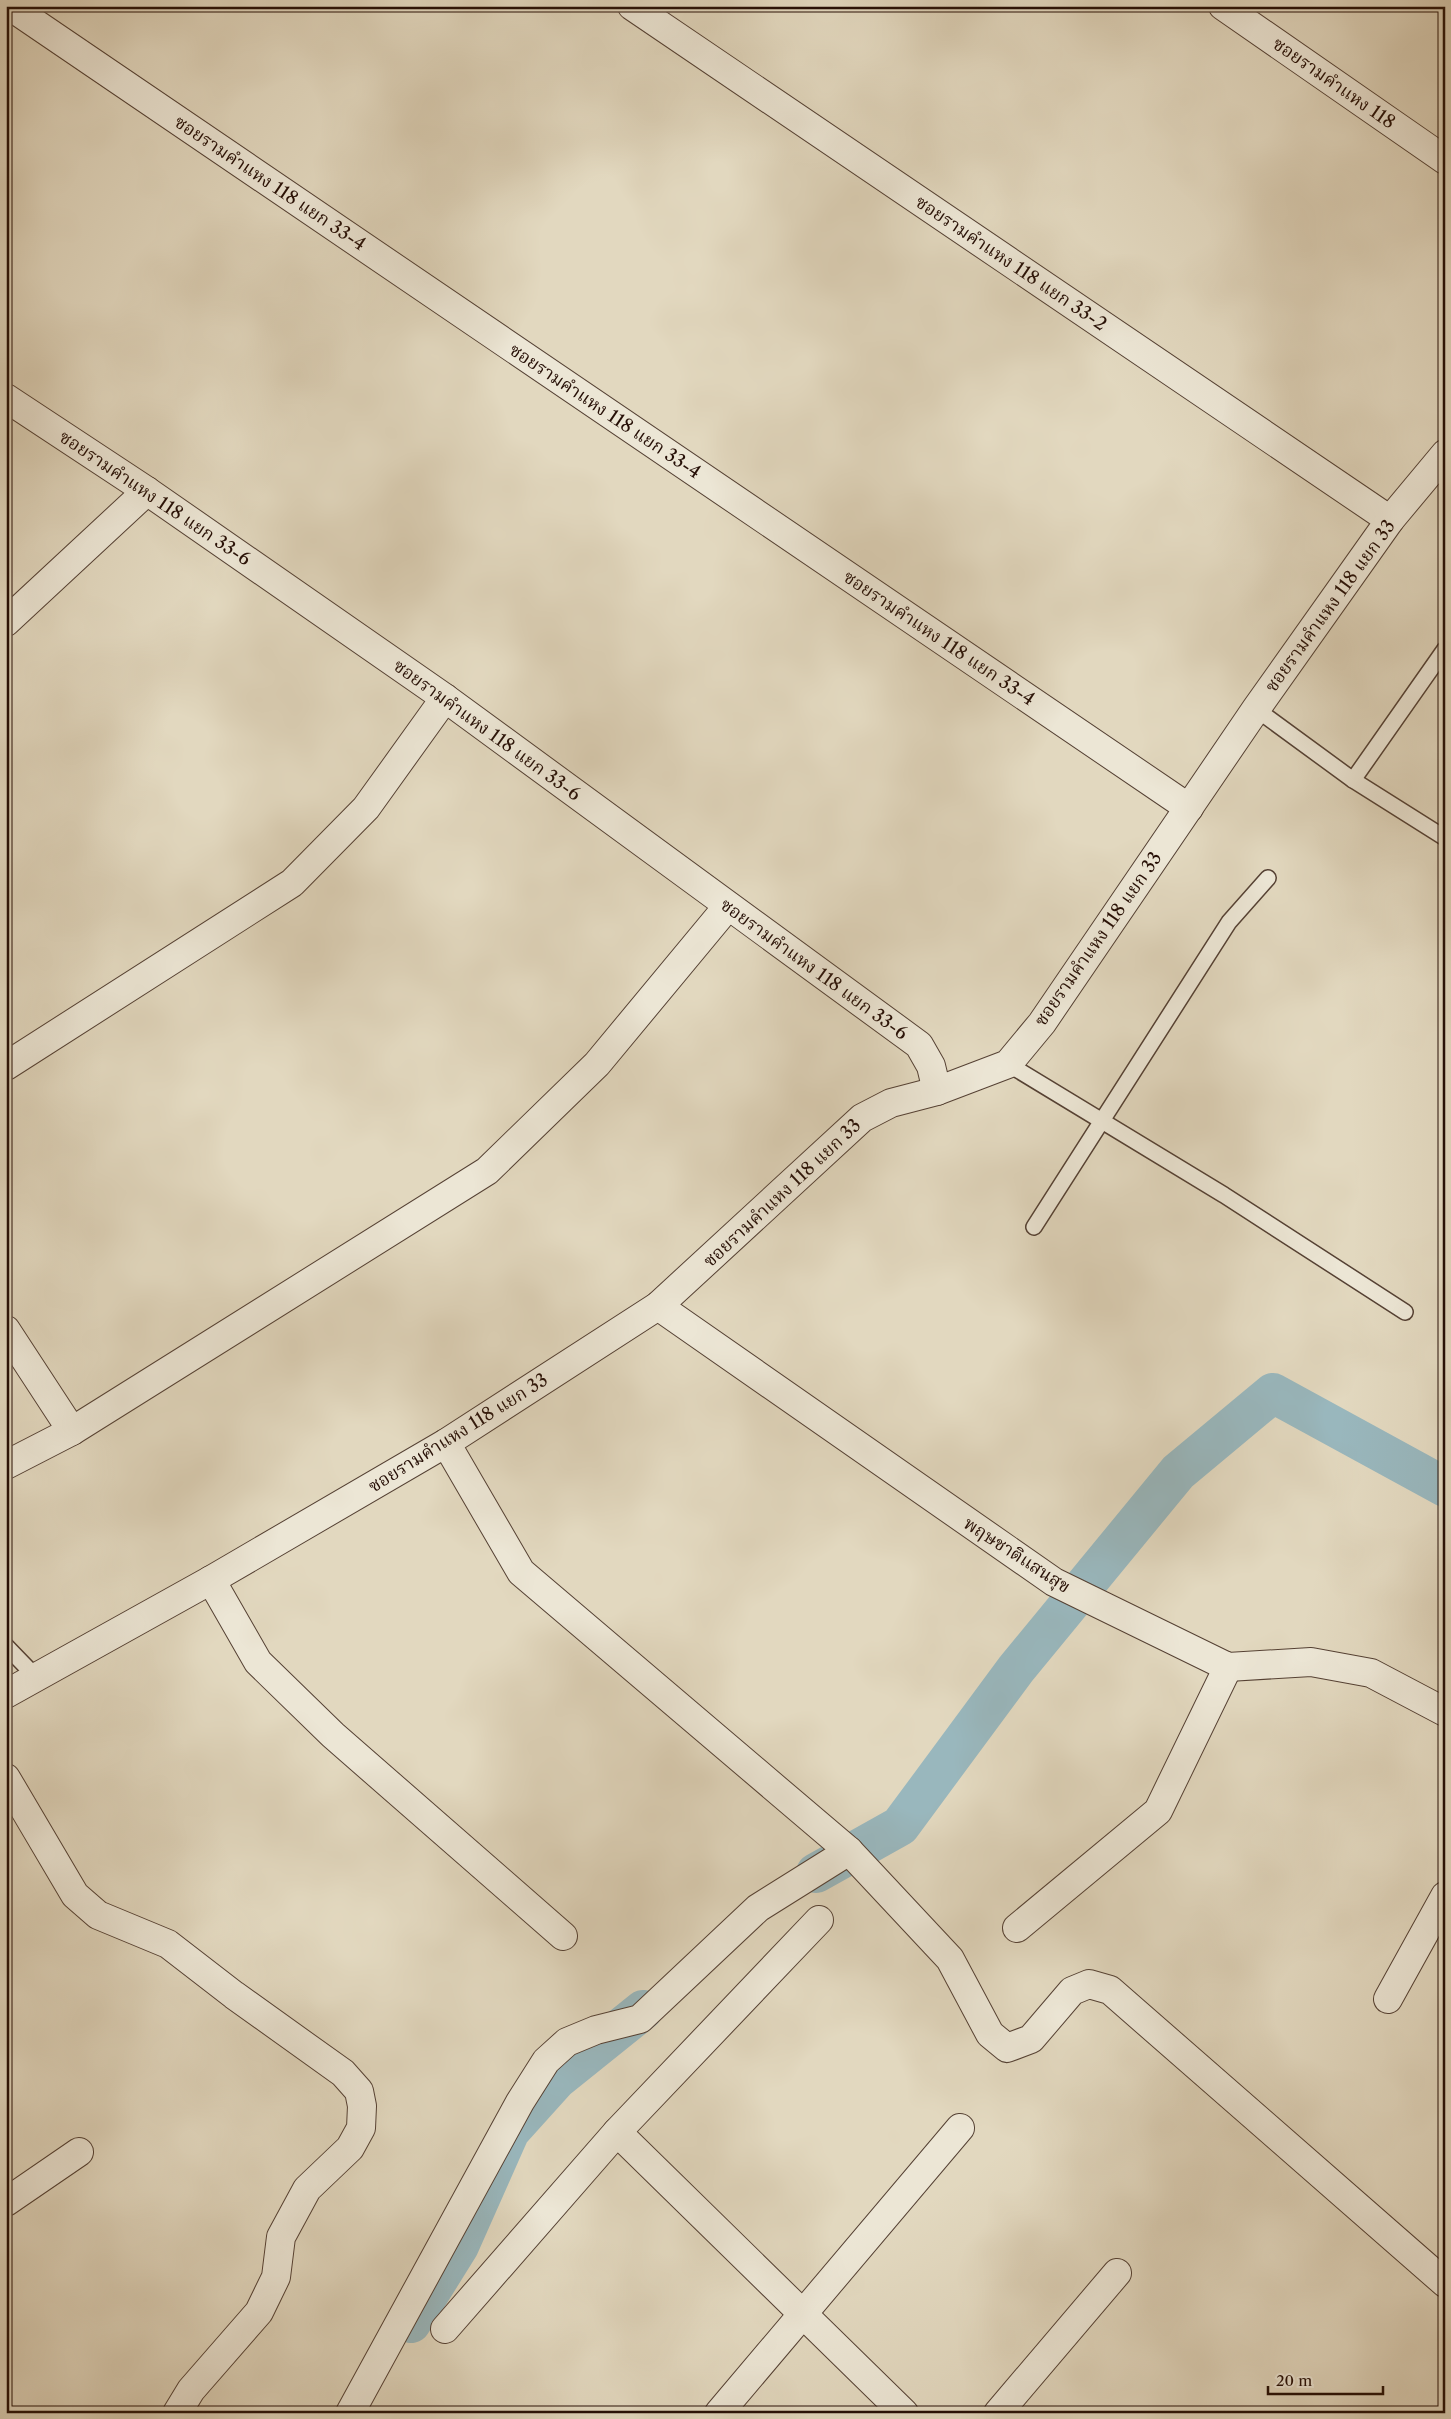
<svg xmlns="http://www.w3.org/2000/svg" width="1451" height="2419" font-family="'Libre Caslon Text','Noto Serif Thai',serif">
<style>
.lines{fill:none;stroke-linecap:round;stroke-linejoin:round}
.canal{stroke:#99b7bd;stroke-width:40}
.service-casing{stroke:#554134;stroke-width:18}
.minor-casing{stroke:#554134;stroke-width:30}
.service{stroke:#ece6d5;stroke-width:15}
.minor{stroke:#ece6d5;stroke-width:28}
.labels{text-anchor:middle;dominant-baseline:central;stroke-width:4;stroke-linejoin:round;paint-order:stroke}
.street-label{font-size:18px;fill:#260f06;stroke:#ece6d5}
</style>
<rect width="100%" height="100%" fill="#e2d8bf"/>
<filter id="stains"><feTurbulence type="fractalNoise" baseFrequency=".004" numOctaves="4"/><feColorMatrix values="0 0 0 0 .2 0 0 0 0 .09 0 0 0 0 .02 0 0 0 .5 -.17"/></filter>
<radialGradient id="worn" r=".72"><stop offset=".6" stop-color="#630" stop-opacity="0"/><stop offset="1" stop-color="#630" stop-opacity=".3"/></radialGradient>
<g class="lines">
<g class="canal">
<polyline points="816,1873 900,1826 1016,1669 1178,1472 1273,1393 1445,1487"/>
<polyline points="411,2323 459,2246 510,2131 556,2080 643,2010"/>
</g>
<defs>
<g id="service">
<polyline points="1256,709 1353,780 1445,838"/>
<polyline points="1353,780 1445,649"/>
<polyline points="1008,1064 1224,1195 1405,1312"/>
<polyline points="1034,1227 1229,922 1268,878"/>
<polyline points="6,1646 36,1677"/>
</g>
<g id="minor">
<polyline points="632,6 1390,520"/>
<polyline points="1223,6 1445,160"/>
<polyline points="20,13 1189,808"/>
<polyline points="6,398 147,491 445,698 919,1045 931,1066 937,1091"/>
<polyline points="6,622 147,491"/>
<polyline points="6,1066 292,883 366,808 445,698"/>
<polyline points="658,1306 1054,1582 1228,1667 1311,1662 1371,1673 1445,1712"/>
<polyline points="6,1330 72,1431"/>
<polyline points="446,1443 521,1572 849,1851 950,1959 990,2034 1007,2048 1031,2039 1072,1991 1089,1984 1110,1990 1445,2283"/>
<polyline points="6,1465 72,1431 487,1171 597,1064 728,906"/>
<polyline points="211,1580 258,1662 333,1735 563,1936"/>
<polyline points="6,1694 211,1580 446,1443 658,1306 862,1118 891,1103 937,1091 1008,1064 1042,1023 1256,709 1390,520 1445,454"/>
<polyline points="6,1778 75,1895 98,1915 168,1944 234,1995 343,2073 359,2091 362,2106 361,2128 350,2148 307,2189 281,2237 276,2277 259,2312 191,2390 177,2413"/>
<polyline points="1017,1928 1158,1811 1228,1667"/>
<polyline points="1388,1999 1445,1896"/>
<polyline points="617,2132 904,2413"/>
<polyline points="6,2202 79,2152"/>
<polyline points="445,2329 617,2132 819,1920"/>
<polyline points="350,2413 520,2102 546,2061 567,2042 596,2030 640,2019 758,1908 849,1851"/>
<polyline points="719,2413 960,2128"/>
<polyline points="998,2413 1117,2273"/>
</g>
</defs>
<use href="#service" class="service-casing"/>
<use href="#minor" class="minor-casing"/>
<use href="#service" class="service"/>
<use href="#minor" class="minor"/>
</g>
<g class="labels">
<g class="street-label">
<text transform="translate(1334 83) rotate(35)">ซอยรามคำแหง 118</text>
<text transform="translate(270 183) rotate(34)">ซอยรามคำแหง 118 แยก 33-4</text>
<text transform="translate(1011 263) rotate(34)">ซอยรามคำแหง 118 แยก 33-2</text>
<text transform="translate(605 411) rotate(34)">ซอยรามคำแหง 118 แยก 33-4</text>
<text transform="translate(155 498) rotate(34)">ซอยรามคำแหง 118 แยก 33-6</text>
<text transform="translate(1330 606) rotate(-54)">ซอยรามคำแหง 118 แยก 33</text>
<text transform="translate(939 638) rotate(34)">ซอยรามคำแหง 118 แยก 33-4</text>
<text transform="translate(487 730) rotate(36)">ซอยรามคำแหง 118 แยก 33-6</text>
<text transform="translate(1098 939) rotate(-55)">ซอยรามคำแหง 118 แยก 33</text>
<text transform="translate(814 969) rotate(36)">ซอยรามคำแหง 118 แยก 33-6</text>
<text transform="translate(782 1193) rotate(-43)">ซอยรามคำแหง 118 แยก 33</text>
<text transform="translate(458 1433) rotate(-32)">ซอยรามคำแหง 118 แยก 33</text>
<text transform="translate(1017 1555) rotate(33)">พฤษชาติแสนสุข</text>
</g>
</g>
<rect width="1451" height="2419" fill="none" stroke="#e2d8bf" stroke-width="25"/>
<rect x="8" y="8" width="1436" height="2404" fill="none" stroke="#260f06" stroke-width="2.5"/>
<rect x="12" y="12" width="1426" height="2394" fill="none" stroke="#260f06"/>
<path d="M1268 2386v8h115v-8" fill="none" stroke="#260f06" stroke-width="2.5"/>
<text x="1276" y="2386" font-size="15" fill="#260f06" stroke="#ece6d5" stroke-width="4" paint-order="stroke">20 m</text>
<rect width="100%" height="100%" filter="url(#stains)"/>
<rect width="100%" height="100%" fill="url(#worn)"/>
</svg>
